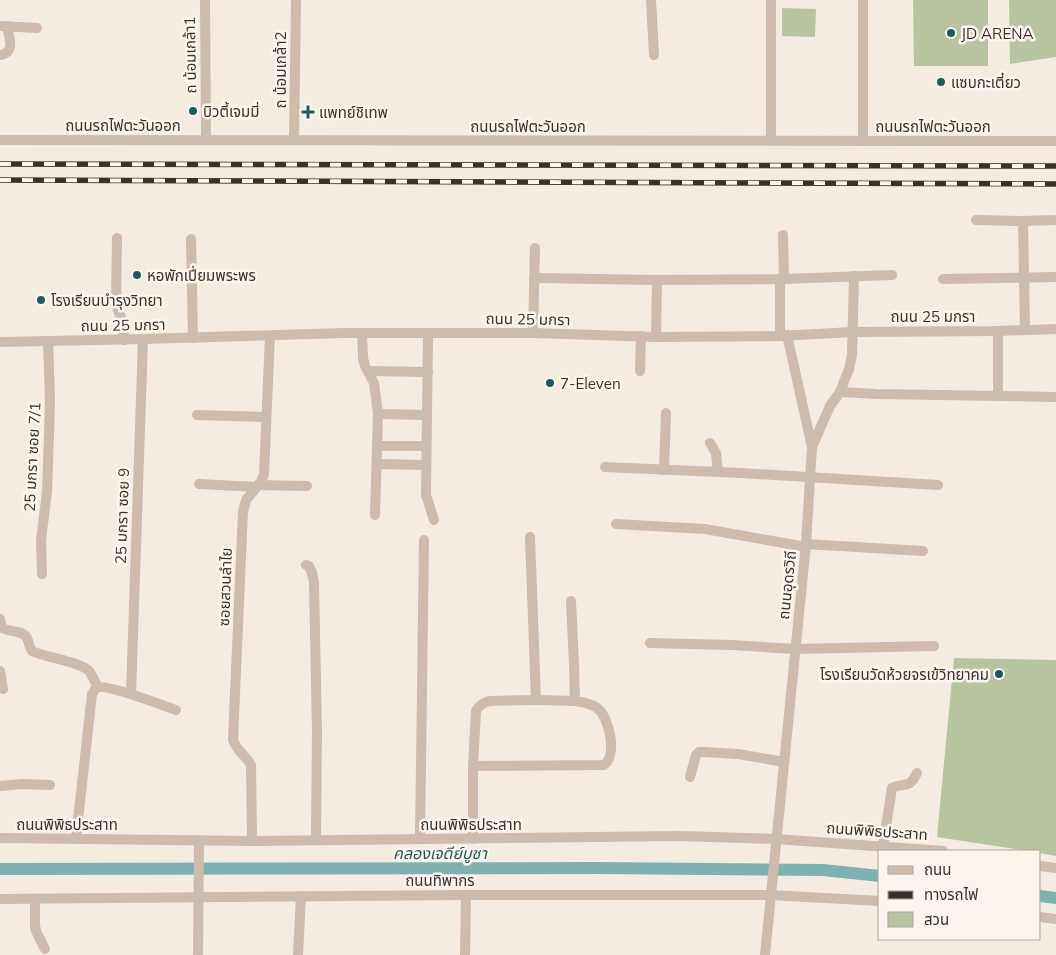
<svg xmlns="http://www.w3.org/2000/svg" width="1056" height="955" font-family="Mulish,'Noto Sans Thai',sans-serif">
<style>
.green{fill:#b8c4a0}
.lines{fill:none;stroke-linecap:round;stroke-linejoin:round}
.canal{stroke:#7fb0b2;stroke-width:12}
.street{stroke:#cdbbac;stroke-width:10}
.rail-casing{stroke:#3b302b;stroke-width:5.5}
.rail{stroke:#fbf5ee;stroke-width:4;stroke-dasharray:11;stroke-linecap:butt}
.poi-dot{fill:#1f5a5e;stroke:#fbf5ee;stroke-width:2}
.labels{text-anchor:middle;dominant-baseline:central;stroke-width:5;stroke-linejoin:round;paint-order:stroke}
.poi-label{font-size:15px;fill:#3b302b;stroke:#fbf5ee;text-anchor:start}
.street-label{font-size:15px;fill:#3b302b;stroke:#fbf5ee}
.water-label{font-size:16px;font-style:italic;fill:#1f5a5e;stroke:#fbf5ee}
</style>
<rect width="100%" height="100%" fill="#f4ebe1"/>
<g class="green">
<polygon points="913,0 988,0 988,66 914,66"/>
<polygon points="1009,0 1056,0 1056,57 1010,64"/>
<polygon points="782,8 816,9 815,37 782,36"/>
<polygon points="954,658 1056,660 1056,856 1040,853 1040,851 1028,851 937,837"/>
</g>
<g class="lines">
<g class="canal">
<polyline points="0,869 597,868 823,870 880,876"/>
<polyline points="1040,896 1056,898"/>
</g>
<g class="street">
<polyline points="205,0 206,140"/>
<polyline points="651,0 654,55"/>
<polyline points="0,26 37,28"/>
<path d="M0,55C16,53 9,37 7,26"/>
<polyline points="0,140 1056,141"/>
<polyline points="294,140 296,0"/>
<polyline points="771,140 771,0"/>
<polyline points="863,141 863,0"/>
<polyline points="976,220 1023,221 1025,330"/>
<polyline points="1023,221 1056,220"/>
<polyline points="783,235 784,279"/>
<polyline points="117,238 116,304 123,324 124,340"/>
<polyline points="191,239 193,338"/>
<polyline points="534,278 657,280 784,279 892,275"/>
<polyline points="943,279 1056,277"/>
<polyline points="998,331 998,396"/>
<polyline points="362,333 363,358 365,366 374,383 378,414 375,515"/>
<polyline points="428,333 426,495 434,520"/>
<polyline points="533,333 535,248"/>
<polyline points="780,336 780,279"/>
<polyline points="656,337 657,280"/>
<polyline points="0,342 143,339 344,333 533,333 656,337 780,336 853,332 998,331 1056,329"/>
<polyline points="368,371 428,372"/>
<polyline points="640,371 641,336"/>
<polyline points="840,392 876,394 1056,397"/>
<polyline points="378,414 427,415"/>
<polyline points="197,415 266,417"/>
<polyline points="710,443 716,453 718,472"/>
<polyline points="377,446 426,446"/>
<polyline points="812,447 830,406 840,392 849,369 852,355 854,276"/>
<polyline points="377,464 426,465"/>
<polyline points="605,467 741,473 938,485"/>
<polyline points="664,470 666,413"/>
<polyline points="199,484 256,487"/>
<polyline points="258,485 307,486"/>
<polyline points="616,524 705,529 806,547"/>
<polyline points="806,544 923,551"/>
<polyline points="306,565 309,566 312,573 314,583 317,731 316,840"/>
<polyline points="42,574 41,540 47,492 49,435 50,401 48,341"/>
<path d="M0,619L2,628C9,632 23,630 27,638C29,642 29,647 32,651C47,658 77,661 88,670C92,674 95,682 98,687"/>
<polyline points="650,643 732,645 795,649 934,646"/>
<polyline points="0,671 3,689"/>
<polyline points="131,694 143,339"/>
<polyline points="536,700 575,701 574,665 571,601"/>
<path d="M473,766L604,765C618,756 609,716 597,708C591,703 582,702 575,701"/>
<polyline points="690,777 696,755 699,752 704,752 738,754 784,762"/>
<polyline points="0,786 22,784 50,785"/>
<polyline points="0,838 252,841 680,836 776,839 943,851"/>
<path d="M76,838L92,694C94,692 94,689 97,688C106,683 164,706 176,710"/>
<polyline points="420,839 424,540"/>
<path d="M473,839V766L476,711C479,705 483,703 489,701L536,700L530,537"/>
<path d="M252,841L251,765C246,755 235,750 233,739L243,512L246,500L261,482L264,474L270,336"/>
<path d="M883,846L892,788C905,781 908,791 917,773"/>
<polyline points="1040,866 1056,868"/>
<polyline points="0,899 466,895 770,895 880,901"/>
<polyline points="35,899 35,925 36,931 45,949"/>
<polyline points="1040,917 1056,919"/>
<polyline points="198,955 199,840"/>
<polyline points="298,955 301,896"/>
<polyline points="465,955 466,895"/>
<polyline points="765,955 806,544 812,447 787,335"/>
</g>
<defs>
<g id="rail">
<polyline points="0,164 1056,166"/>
<polyline points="0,180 1056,184"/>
</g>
</defs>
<use href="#rail" class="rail-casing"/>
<use href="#rail" class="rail"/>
</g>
<g class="poi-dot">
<circle cx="951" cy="33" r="5"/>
<circle cx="941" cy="82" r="5"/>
<circle cx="193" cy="111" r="5"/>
<path d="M305.5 104.5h5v5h5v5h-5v5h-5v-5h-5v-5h5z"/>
<circle cx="137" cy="275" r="5"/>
<circle cx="41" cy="300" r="5"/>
<circle cx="550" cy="383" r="5"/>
<circle cx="999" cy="674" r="5"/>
</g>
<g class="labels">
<g class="poi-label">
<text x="961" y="33">JD ARENA</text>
<text x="951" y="82">แซบกะเตี๋ยว</text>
<text x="203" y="111">บิวตี้เจมมี่</text>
<text x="319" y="112">แพทย์ชิเทพ</text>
<text x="147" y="275">หอพักเปี่ยมพระพร</text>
<text x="51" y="300">โรงเรียนบำรุงวิทยา</text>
<text x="560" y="383">7-Eleven</text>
<text x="989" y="674" text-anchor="end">โรงเรียนวัดห้วยจรเข้วิทยาคม</text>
</g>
<g class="street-label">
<text transform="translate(190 55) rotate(-91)">ถ น้อมเกล้า1</text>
<text transform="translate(280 70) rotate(-90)">ถ น้อมเกล้า2</text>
<text x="123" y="125">ถนนรถไฟตะวันออก</text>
<text x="528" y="126">ถนนรถไฟตะวันออก</text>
<text x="933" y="126">ถนนรถไฟตะวันออก</text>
<text x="933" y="316">ถนน 25 มกรา</text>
<text transform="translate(528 319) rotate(1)">ถนน 25 มกรา</text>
<text transform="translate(123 325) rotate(-1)">ถนน 25 มกรา</text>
<text transform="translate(32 457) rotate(-87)">25 มกรา ซอย 7/1</text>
<text transform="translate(122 516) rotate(-88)">25 มกรา ซอย 9</text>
<text transform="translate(787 585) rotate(-84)">ถนนอุดรวิถี</text>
<text transform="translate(225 587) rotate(-88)">ซอยสวนลำไย</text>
<text x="67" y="824">ถนนพิพิธประสาท</text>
<text x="471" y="824">ถนนพิพิธประสาท</text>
<text transform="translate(877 831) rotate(4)">ถนนพิพิธประสาท</text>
<text x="440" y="880">ถนนทิพากร</text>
</g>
<g class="water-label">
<text x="440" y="853">คลองเจดีย์บูชา</text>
</g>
</g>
<rect x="878" y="850" width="162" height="90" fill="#fbf5ee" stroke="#aea6a0"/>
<rect x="888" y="866" width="25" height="8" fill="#cdbbac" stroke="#aea6a0"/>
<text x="924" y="875" font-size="15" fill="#3b302b">ถนน</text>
<rect x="888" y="891" width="25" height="8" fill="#3b302b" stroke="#aea6a0"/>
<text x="924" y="900" font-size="15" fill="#3b302b">ทางรถไฟ</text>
<rect x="888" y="912" width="25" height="15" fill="#b8c4a0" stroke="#aea6a0"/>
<text x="924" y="925" font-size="15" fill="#3b302b">สวน</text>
</svg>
